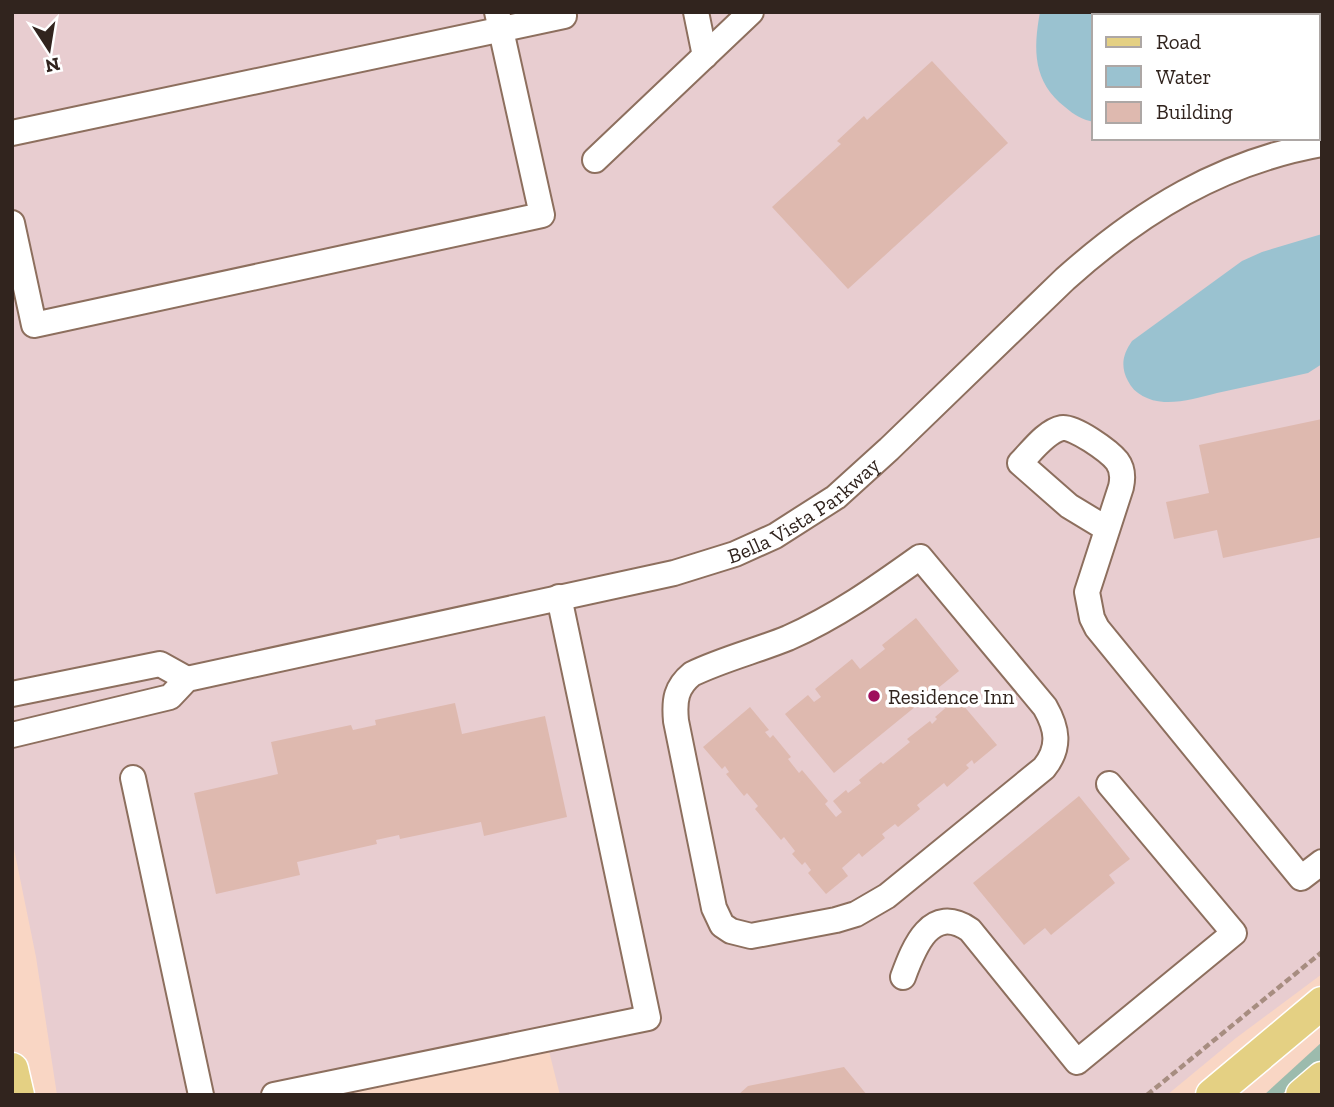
<svg xmlns="http://www.w3.org/2000/svg" width="1334" height="1107" font-family="'Zilla Slab',serif">
<style>
.commercial{fill:#e8cdd0;fill-rule:evenodd}
.green{fill:#9cbbad}
.water{fill:#9ac2d0}
.building{fill:#deb9af}
.lines{fill:none;stroke-linecap:round;stroke-linejoin:round}
.minor-casing{stroke:#8d6f5e;stroke-width:28}
.major-casing{stroke:#fff;stroke-width:35}
.path{stroke:#a78d80;stroke-width:4.5;stroke-dasharray:7 3.5;stroke-linecap:butt}
.minor{stroke:#fff;stroke-width:24}
.major{stroke:#e4d083;stroke-width:32}
.poi-dot{fill:#9e105c;stroke:#fff;stroke-width:2.5}
.labels{text-anchor:middle;dominant-baseline:central;stroke-width:7;stroke-linejoin:round;paint-order:stroke}
.street-label{font-size:21px;fill:#31241e;stroke:#fff}
.poi-label{font-size:21px;fill:#31241e;stroke:#fff;text-anchor:start}
</style>
<rect width="100%" height="100%" fill="#f9d6c4"/>
<path class="commercial" d="M12,12H1322V974L1236,1038L1167,1095H560L549,1051L345,1093V1095H57L36,957L12,839ZM1094,16H1318V138H1094Z"/>
<polygon class="green" points="1322,1042 1322,1061 1281,1095 1264,1095"/>
<g class="water">
<path d="M1040,12H1177V16H1094V122C1083,120 1074,115 1065,107C1033,82 1033,50 1040,12Z"/>
<path d="M1322,234V364L1308,373C1278,380 1248,386 1217,393C1201,397 1181,403 1164,402C1149,401 1134,394 1128,381C1120,366 1123,354 1132,341L1242,261L1262,252Z"/>
</g>
<g class="building">
<polygon points="932,61 1008,143 848,289 772,207 841,144 837,141 864,116 867,120"/>
<polygon points="1322,419 1322,537 1223,558 1217,530 1174,539 1166,502 1209,493 1199,445"/>
<polygon points="916,618 959,671 834,773 785,714 808,695 814,702 821,697 815,689 852,659 860,669 885,649 882,645"/>
<polygon points="957,698 997,745 974,764 972,760 966,765 969,768 947,787 944,783 917,805 920,809 898,827 895,824 882,834 885,838 862,857 859,853 842,868 848,876 826,894 808,873 811,870 805,862 802,865 792,854 795,851 784,837 781,840 755,809 758,806 747,793 744,796 726,774 729,772 725,766 722,769 703,747 750,707 769,730 765,732 770,738 773,735 791,757 788,759 799,773 802,770 828,801 825,804 836,817 842,812 833,801 846,790 848,793 861,783 859,780 881,762 883,764 910,742 907,739 930,721 932,724 937,719 935,717"/>
<polygon points="455,703 462,734 545,716 567,817 484,836 481,822 400,839 399,835 376,840 377,844 297,862 300,875 216,894 194,793 278,774 271,742 351,725 353,730 376,725 375,720"/>
<polygon points="1079,796 1130,859 1109,875 1115,883 1051,935 1045,928 1024,945 973,883"/>
<polygon points="844,1067 867,1095 738,1095 748,1086"/>
</g>
<g class="lines">
<defs>
<g id="minor">
<polyline points="696,12 705,56"/>
<polyline points="1266,16 1266,12"/>
<polyline points="1318,45 1322,45"/>
<polyline points="12,133 564,16"/>
<polyline points="595,160 751,12"/>
<polyline points="12,223 34,325 542,215 497,12"/>
<path d="M1107,529L1069,506L1020,463C1031,452 1046,431 1062,428C1074,426 1109,451 1117,461C1123,469 1123,478 1121,487L1087,592L1092,618L1097,628L1301,878L1322,862"/>
<path d="M920,557L1045,707C1057,728 1061,747 1044,768L887,896L856,914L836,920L751,936L731,931L722,925L714,908L676,721C674,700 676,687 692,674C723,659 756,651 788,638C836,617 878,587 920,557Z"/>
<polyline points="12,694 160,664 187,679"/>
<path id="s1" d="M12,735L170,697L187,679L674,573L735,554L775,536L836,497L889,449L1065,279C1141,211 1221,162 1322,144"/>
<polyline points="133,778 201,1095"/>
<path d="M903,977C914,947 931,903 970,930L1077,1062L1234,933L1109,784"/>
<polyline points="274,1095 648,1018 559,597"/>
</g>
<g id="major">
<polyline points="12,1069 18,1095"/>
<polyline points="1212,1095 1322,1003"/>
<polyline points="1302,1095 1322,1078"/>
</g>
</defs>
<use href="#minor" class="minor-casing"/>
<use href="#major" class="major-casing"/>
<polyline class="path" points="1147,1095 1322,952"/>
<use href="#minor" class="minor"/>
<use href="#major" class="major"/>
</g>
<circle class="poi-dot" cx="874" cy="696" r="7"/>
<g class="labels">
<g class="street-label">
<text stroke="none"><textPath href="#s1" startOffset="831">Bella Vista Parkway</textPath></text>
</g>
<g class="poi-label">
<text x="888" y="696">Residence Inn</text>
</g>
</g>
<rect width="1334" height="1107" fill="none" stroke="#31241e" stroke-width="28"/>
<rect x="1092" y="14" width="228" height="126" fill="#ffffff" stroke="#ada7a5" stroke-width="2"/>
<rect x="1106" y="37" width="35" height="10" fill="#e4d083" stroke="#ada7a5" stroke-width="2"/>
<text x="1156" y="49" font-size="21" fill="#31241e">Road</text>
<rect x="1106" y="66" width="35" height="21" fill="#9ac2d0" stroke="#ada7a5" stroke-width="2"/>
<text x="1156" y="84" font-size="21" fill="#31241e">Water</text>
<rect x="1106" y="102" width="35" height="21" fill="#deb9af" stroke="#ada7a5" stroke-width="2"/>
<text x="1156" y="119" font-size="21" fill="#31241e">Building</text>
<g transform="translate(49 49) rotate(168)" stroke="#ffffff" stroke-width="5" paint-order="stroke">
<path d="M0-5L12 26L0 18L-12 26Z" fill="#31241e"/>
<text y="-10" font-size="19" font-weight="bold" text-anchor="middle" fill="#31241e">N</text>
</g>
</svg>
